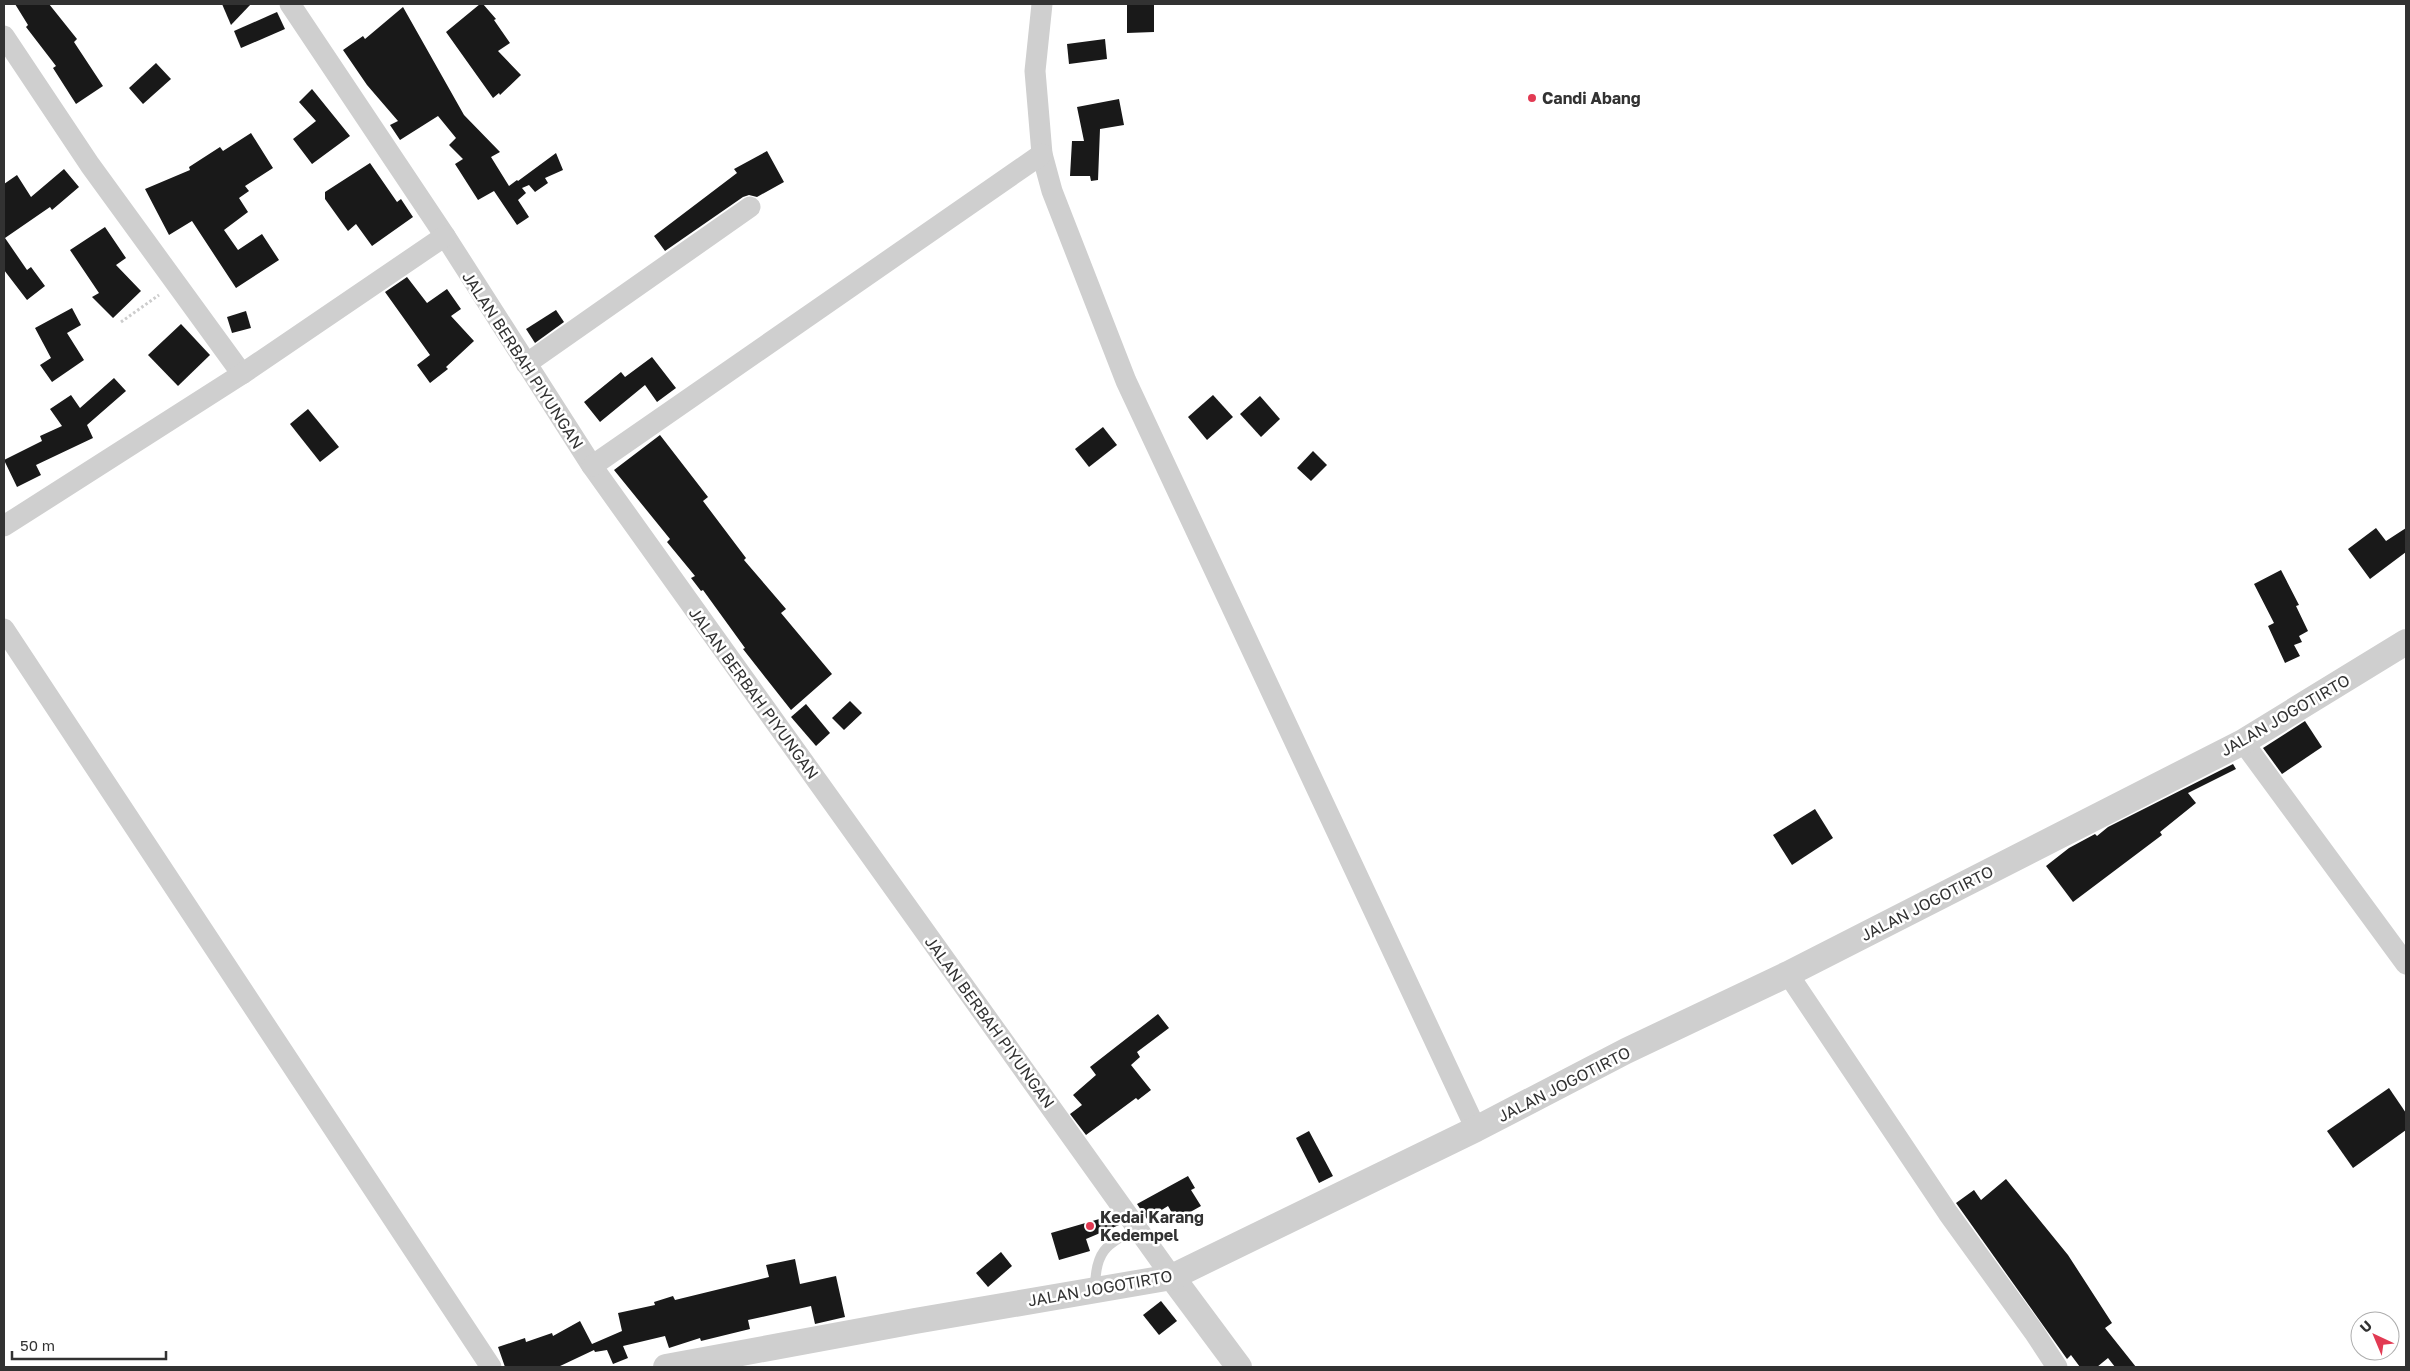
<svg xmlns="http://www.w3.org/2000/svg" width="2410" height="1371" font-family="'Golos Text',sans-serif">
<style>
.building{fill:#191919}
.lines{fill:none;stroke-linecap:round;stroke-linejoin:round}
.path{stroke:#ccc;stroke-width:3;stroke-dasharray:2.5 2.5;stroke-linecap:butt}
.service{stroke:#cfcfcf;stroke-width:10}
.minor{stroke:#cfcfcf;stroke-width:21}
.tertiary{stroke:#cfcfcf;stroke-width:26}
.poi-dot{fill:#e23a53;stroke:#fff;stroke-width:2}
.labels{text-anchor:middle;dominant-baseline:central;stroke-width:5;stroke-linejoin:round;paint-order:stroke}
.poi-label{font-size:16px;font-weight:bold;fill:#323232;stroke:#fff;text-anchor:start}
.street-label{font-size:16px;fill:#323232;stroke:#fff}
</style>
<rect width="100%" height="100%" fill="#fff"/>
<g class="building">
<polygon points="15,4 49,4 77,39 74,42 103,86 76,104 53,68 56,66 26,27 28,25"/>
<polygon points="222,4 251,4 231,25"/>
<polygon points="480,4 483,4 496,19 494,20 510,43 498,51 521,75 500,95 499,93 493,98 446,32"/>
<polygon points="1154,4 1154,32 1127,33 1127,5"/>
<polygon points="403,7 464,115 500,152 491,157 509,186 517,180 518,181 556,153 563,170 545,178 548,183 535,192 529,185 522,188 526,193 518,200 529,217 517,225 494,191 478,200 455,164 463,159 449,145 456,138 438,116 400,140 390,125 398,121 367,85 343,50 363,36 365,39"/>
<polygon points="277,12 285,29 241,48 234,31"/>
<polygon points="1105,39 1107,59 1069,64 1067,44"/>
<polygon points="156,63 171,79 143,104 129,88"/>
<polygon points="312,89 350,136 312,164 293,139 316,121 299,102"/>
<polygon points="1119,99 1124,125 1100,129 1098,180 1091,181 1090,176 1070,176 1072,141 1084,141 1077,107"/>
<polygon points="251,133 273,168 245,186 249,191 239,198 248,212 224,230 238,250 262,234 279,260 236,288 192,221 169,235 145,189 190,170 189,167 220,147 223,151"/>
<polygon points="767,151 784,182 757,197 749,195 743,197 665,251 654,236 737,173 734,169"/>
<polygon points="370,163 397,202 401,199 413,217 372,246 356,224 348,231 325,199 325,192"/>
<polygon points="64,169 79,187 52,210 50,207 5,238 27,270 31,267 45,286 27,300 4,270 4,184 17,175 31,197"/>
<polygon points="105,227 126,258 116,265 141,291 113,318 92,297 99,293 70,250"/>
<polygon points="407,277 427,303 447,289 461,309 451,316 474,341 446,367 448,369 430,383 417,365 430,355 385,292"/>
<polygon points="72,308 81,325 67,333 84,360 52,382 40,365 51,358 35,328"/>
<polygon points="556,310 564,322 535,343 526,329"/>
<polygon points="246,311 251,328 232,333 227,317"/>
<polygon points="181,324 210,355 178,386 148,355"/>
<polygon points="652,357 676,388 657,402 645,385 600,422 584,402 621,372 625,377"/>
<polygon points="114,378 126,391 87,425 93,438 36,465 41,475 17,487 4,460 42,441 40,436 62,426 50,409 71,395 80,408"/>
<polygon points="1213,395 1233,417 1207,440 1188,417"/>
<polygon points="1260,396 1280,419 1261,437 1240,414"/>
<polygon points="308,409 339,447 320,462 290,424"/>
<polygon points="1103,427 1117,445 1089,467 1075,449"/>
<polygon points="660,435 708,497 703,501 746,558 744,560 786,609 781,613 832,674 791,710 743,649 745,648 703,590 701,591 691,578 695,576 667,542 670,539 614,470"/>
<polygon points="1313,451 1327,465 1311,481 1297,468"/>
<polygon points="2376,528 2386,541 2406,528 2406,552 2370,579 2348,549"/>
<polygon points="2281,570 2299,605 2296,606 2308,631 2299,636 2302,642 2294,645 2300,656 2285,663 2268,626 2274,623 2254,584"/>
<polygon points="850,701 862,713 844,730 832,718"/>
<polygon points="806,704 830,733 816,746 791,717"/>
<polygon points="2305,721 2322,747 2282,774 2263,748"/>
<polygon points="2233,764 2236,769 2188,793 2196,803 2160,832 2162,835 2073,902 2046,866 2069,848 2095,834 2097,836 2108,827"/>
<polygon points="1815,809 1833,838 1792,865 1773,835"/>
<polygon points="1158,1014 1169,1028 1137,1052 1140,1057 1131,1065 1151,1090 1138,1100 1136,1098 1086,1135 1070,1114 1082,1105 1073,1095 1096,1075 1090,1067"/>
<polygon points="2389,1088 2406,1113 2406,1130 2353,1168 2327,1131"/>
<polygon points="1309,1131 1333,1176 1319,1183 1296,1138"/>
<polygon points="1188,1176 1195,1188 1191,1190 1201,1206 1176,1220 1168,1206 1147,1219 1137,1204"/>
<polygon points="2006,1179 2068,1255 2112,1323 2105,1328 2136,1367 2115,1367 2108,1358 2097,1367 2080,1367 2071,1355 2067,1359 1956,1203 1974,1190 1981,1200"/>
<polygon points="1113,1215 1119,1225 1086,1239 1090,1251 1059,1260 1051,1233"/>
<polygon points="1001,1252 1012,1266 988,1287 976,1273"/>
<polygon points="795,1259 800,1284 836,1276 845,1317 815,1324 811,1306 748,1320 750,1329 701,1341 700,1338 669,1348 665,1336 623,1346 628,1358 613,1364 607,1350 595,1352 594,1350 558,1367 505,1367 498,1347 525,1338 526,1342 552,1333 553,1336 580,1321 592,1344 622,1331 618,1313 655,1305 654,1302 673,1296 675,1300 769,1277 766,1265"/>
<polygon points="1161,1301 1177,1321 1159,1335 1143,1315"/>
</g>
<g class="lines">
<polyline class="path" points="121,322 159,295"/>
<path class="service" d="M1095,1289C1095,1253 1105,1243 1138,1229"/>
<g class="minor">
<polyline points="290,4 445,236 592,466 1172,1277"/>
<polyline points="1042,4 1035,71 1042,154 1052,191 1126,381 1476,1129"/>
<polyline points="4,36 90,165 242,374"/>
<polyline points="526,364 750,207"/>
<polyline points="592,466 1042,154"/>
<polyline points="4,526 242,374 445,236"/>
<polyline points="4,629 491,1367"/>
<polyline points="2243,742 2406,964"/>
<polyline points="1788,974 1948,1213 2034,1332 2057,1367"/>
</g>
<g class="tertiary">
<polyline points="1172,1277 1239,1367"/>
<polyline points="666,1367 915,1321 1172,1277 1476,1129 1626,1051 1788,974 2243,742 2406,642"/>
</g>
</g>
<g class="poi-dot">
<circle cx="1532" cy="98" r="5"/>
<circle cx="1090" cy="1226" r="5"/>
</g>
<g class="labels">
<g class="poi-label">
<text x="1542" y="98">Candi Abang</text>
<text x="1100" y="1217">Kedai Karang<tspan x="1100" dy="18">Kedempel</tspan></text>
</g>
<g class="street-label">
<text transform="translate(523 360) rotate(57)">JALAN BERBAH PIYUNGAN</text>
<text transform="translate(754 693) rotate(54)">JALAN BERBAH PIYUNGAN</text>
<text transform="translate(2285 715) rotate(-30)">JALAN JOGOTIRTO</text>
<text transform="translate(1927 903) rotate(-27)">JALAN JOGOTIRTO</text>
<text transform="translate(990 1022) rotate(54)">JALAN BERBAH PIYUNGAN</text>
<text transform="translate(1564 1084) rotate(-27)">JALAN JOGOTIRTO</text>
<text transform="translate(1100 1288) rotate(-10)">JALAN JOGOTIRTO</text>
</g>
</g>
<rect width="2410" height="1371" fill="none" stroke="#323232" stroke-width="10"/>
<g transform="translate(2375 1336) rotate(316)"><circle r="24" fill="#ffffff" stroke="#adadad"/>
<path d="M0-4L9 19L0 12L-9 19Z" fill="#e23a53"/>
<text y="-8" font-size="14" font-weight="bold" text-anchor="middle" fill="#323232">U</text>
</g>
<path d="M12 1351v8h154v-8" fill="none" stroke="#323232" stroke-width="2.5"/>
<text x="20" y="1351" font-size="15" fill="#323232" stroke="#ffffff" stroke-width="4" paint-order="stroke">50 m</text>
</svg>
